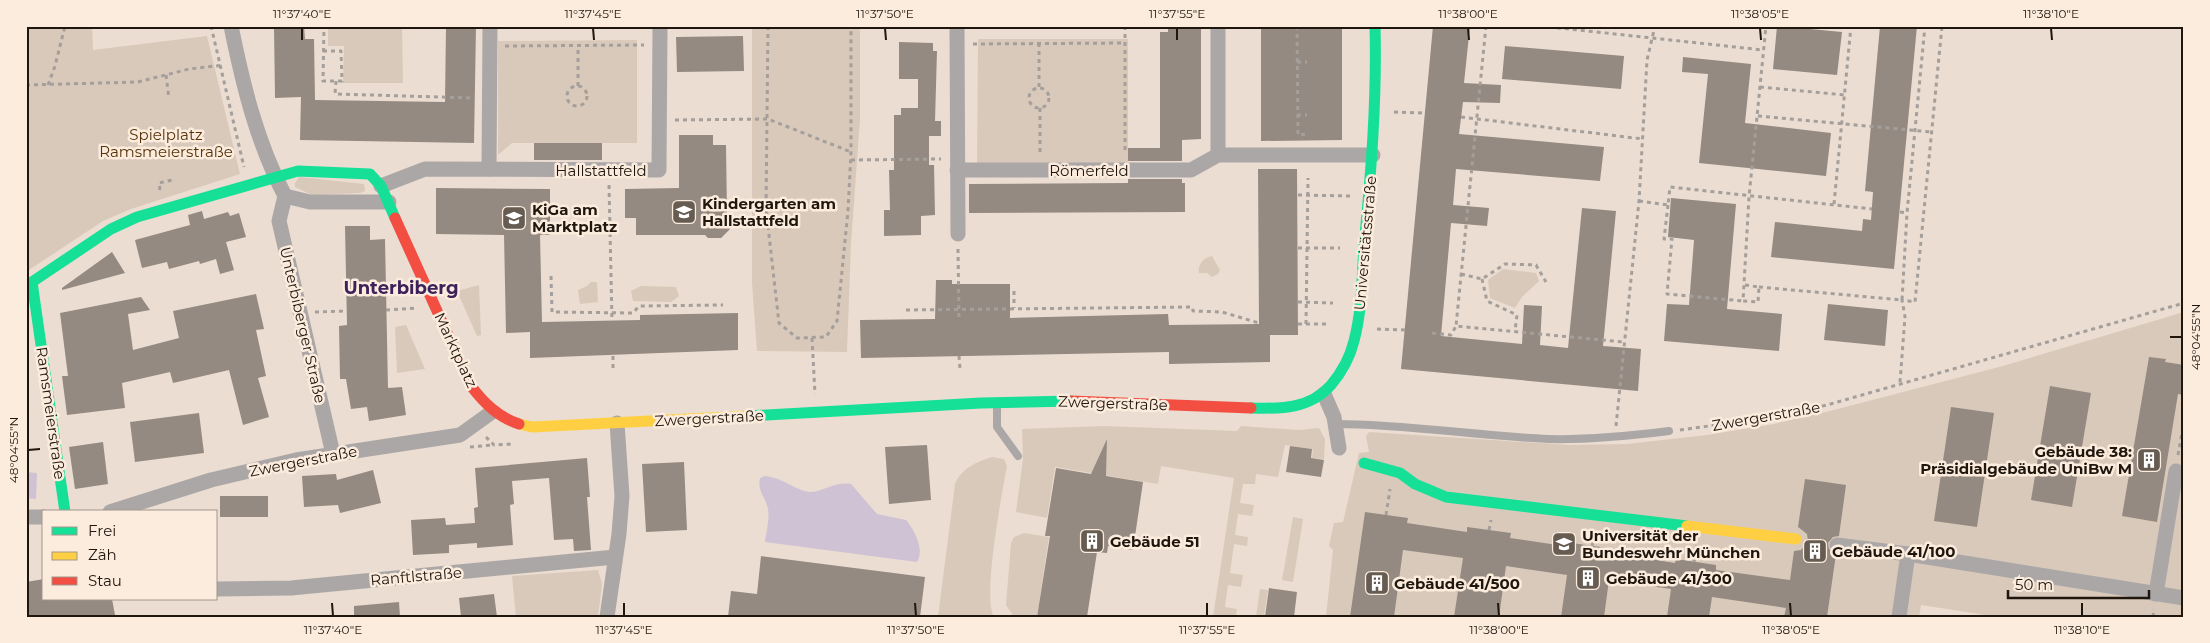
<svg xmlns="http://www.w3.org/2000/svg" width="2210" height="643" font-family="Montserrat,sans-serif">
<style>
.green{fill:#d9c9ba}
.water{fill:#cfc2d4}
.building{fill:#958a81}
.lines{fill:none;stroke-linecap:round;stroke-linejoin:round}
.path{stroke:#a59f9c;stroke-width:3;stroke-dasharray:4 4;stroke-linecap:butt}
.lane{stroke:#aca7a7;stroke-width:8}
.street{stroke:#aca7a7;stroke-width:15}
.fast{stroke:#16e098;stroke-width:11}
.slow{stroke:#ffcf43;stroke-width:11}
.jam{stroke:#f24e42;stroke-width:11}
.ticks{fill:none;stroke:#1f160e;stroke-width:2}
.labels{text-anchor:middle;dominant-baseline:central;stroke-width:5;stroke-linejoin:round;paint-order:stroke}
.park-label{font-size:15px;fill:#563208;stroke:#fbecde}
.street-label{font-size:15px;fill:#1f160e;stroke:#fbecde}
.poi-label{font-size:15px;font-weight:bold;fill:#1f160e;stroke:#fbecde;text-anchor:start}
.quarter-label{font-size:18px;font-weight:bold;fill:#3c215a;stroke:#fbecde}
.neatline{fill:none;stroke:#1f160e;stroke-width:2}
.ticks-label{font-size:12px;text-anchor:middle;fill:#1f160e}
</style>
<rect width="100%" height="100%" fill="#ebddd1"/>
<g class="green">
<polygon points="26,26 92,26 93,50 207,36 240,174 131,209 103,221 26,272"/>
<polygon points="328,26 402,26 403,83 343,83 344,46 328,46"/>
<polygon points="752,26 860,26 860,119 851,244 847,352 757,351 752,283"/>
<polygon points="978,39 1128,39 1128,164 977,164"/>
<polygon points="637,40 637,143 512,143 498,155 498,41"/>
<polygon points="299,177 364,184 365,191 360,193 312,195 295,187 295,183"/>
<path d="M1212,256L1220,270L1218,274L1212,277L1207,273H1199C1197,264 1205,257 1212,256Z"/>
<polygon points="1503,269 1536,273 1539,281 1522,297 1515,308 1490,298 1488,280"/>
<polygon points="591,282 597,282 598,302 580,304 578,290 587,286"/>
<polygon points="479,285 481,335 477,336 457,291"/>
<polygon points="641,286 676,287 679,296 671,302 633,301 631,291"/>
<polygon points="2184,312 2184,617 1998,617 1921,605 1919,617 1326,617 1333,550 1329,546 1334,523 1343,522 1359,453 1369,452 1366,436 1369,432 1569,445 1627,444 1707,435 1774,424 1830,411 2003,366"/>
<polygon points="406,325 425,369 397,373 395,327"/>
<polygon points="1104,426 1237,431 1241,426 1299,430 1319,428 1325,439 1324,459 1312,458 1313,449 1285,445 1278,477 1256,474 1255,484 1243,484 1240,503 1254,505 1252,516 1238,514 1235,535 1248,537 1247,546 1234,544 1230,573 1243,575 1241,587 1228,585 1225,607 1237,609 1236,616 1224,615 1223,617 1213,617 1234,478 1161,466 1158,484 1055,467 1047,518 1016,512 1023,459 1022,429"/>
<path d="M992,457L1004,459L1007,466C1002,493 982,598 994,617H938L955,484C962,468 976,462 992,457Z"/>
<polygon points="1293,517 1303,519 1293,582 1282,580"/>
<polygon points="1024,533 1049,537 1037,617 1014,617 1006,605 1011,543 1014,537"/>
<polygon points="598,570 602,584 598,617 516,617 512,576"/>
<polygon points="1260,589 1268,590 1264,617 1256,617"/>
</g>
<g class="water">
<polygon points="26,472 37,473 36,499 26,498"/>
<path d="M765,476C782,477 794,490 809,492C821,493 835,481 851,484L877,514L906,520C914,529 925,550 917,562L765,542C766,532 770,519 768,509C766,497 757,492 760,478Z"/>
</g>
<g class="building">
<polygon points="274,26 304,26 305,39 314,39 315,100 445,102 446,26 476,26 474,143 300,140 301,97 275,98"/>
<polygon points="1168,26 1201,26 1201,139 1182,140 1182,161 1128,161 1128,148 1160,148 1160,32 1168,32"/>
<polygon points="1261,26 1342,26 1342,140 1261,141"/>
<polygon points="1433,26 1470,26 1464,83 1501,85 1500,103 1463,102 1459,134 1604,147 1600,181 1456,169 1453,205 1489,208 1487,226 1451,223 1441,336 1522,344 1524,305 1542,306 1540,345 1568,348 1582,208 1616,211 1603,346 1641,349 1638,391 1401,369"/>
<polygon points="1777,26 1842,32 1837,75 1773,69"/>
<polygon points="1880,26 1917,26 1894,269 1771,257 1775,222 1862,231 1863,219 1871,220 1873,192 1865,191"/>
<polygon points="743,36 744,71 677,72 676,37"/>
<polygon points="899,42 933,43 933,51 937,51 935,121 941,121 941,136 929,136 929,165 934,165 935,215 921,216 921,235 884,236 884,210 890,210 889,170 894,170 894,115 901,115 901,108 918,108 918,79 899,79"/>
<polygon points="1505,46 1624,56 1621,89 1502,79"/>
<polygon points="1683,57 1751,64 1745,123 1831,133 1826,176 1699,163 1708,74 1682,72"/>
<polygon points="679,135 713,135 713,145 726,145 727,215 730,218 730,229 721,238 708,238 705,235 636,235 636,218 625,218 625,189 679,188"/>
<rect x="534" y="143" width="68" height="17"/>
<polygon points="1258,169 1297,169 1298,335 1270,335 1270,362 1169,364 1169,352 861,358 860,320 935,319 936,280 952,280 952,284 1010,284 1010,318 1168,314 1169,325 1259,324"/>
<polygon points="1128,179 1182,179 1182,183 1185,183 1185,212 969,213 969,184 1128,183"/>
<polygon points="436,188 550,189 550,235 540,235 542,322 640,320 640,315 738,313 738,350 530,358 530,332 506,333 504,235 436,234"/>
<polygon points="1671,198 1736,204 1727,309 1782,314 1779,351 1664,341 1667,304 1689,305 1694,240 1668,237"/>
<polygon points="202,211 204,219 228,212 230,216 239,213 246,237 226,242 234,270 220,274 216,259 200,264 199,261 169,269 167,262 142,268 135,240 190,225 188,215"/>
<polygon points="345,226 370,226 370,240 385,239 388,388 402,387 406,415 369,421 367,407 351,409 346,379 340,379 339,326 347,325"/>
<polygon points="112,252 125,273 62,290 62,288"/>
<polygon points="256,294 264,329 256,330 266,376 258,378 269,417 243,425 229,370 173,383 170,372 122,383 125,408 67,415 62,376 68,376 60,313 141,297 150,310 128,314 133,350 179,338 173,311"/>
<polygon points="1828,304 1888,310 1885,346 1824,340"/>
<polygon points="2149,357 2166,359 2165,362 2184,365 2184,395 2178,394 2157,522 2122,516"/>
<polygon points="2050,386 2091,393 2072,507 2031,500"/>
<polygon points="1951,407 1994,413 1977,527 1934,521"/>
<polygon points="199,413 204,453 135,462 130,422"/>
<polygon points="1107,439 1106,476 1143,482 1133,550 1108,546 1107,553 1097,552 1087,617 1037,617 1050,536 1045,536 1056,468 1091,474"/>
<polygon points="103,442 108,484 75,489 69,447"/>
<polygon points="927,445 931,500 889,504 885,447"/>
<polygon points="1290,446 1312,449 1311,458 1324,460 1321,477 1286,472"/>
<polygon points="587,458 590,497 587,497 591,550 574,551 573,539 554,540 549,478 512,481 514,504 510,505 513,545 477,548 477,543 449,545 449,553 413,555 411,520 445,518 446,525 475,523 474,508 478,507 475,468"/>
<polygon points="684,462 687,530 646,532 642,464"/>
<polygon points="373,470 381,503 340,513 338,505 304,507 302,476 336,474 337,480"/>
<polygon points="1805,479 1846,485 1839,536 1833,537 1828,543 1829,549 1836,554 1827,617 1784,617 1786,608 1712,597 1709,617 1667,617 1671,589 1609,580 1604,617 1561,617 1567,575 1506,566 1499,617 1454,617 1463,558 1403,550 1394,617 1350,617 1365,512 1408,518 1407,523 1467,532 1467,527 1511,533 1510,538 1571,547 1572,543 1614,549 1613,553 1675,563 1676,559 1716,565 1716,570 1790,580 1794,551 1801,550 1808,541 1807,534 1798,527"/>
<rect x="220" y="496" width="48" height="21"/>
<polygon points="761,556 925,577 920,617 728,617 731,591 757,594"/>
<polygon points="44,579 44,599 112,599 115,615 102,617 26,617 26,582"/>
<polygon points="1269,588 1297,592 1294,617 1265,617"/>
<polygon points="494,594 497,617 461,617 459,598"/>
<polygon points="399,602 400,617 354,617 354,606"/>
</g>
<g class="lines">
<g class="path">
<polyline points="211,26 244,167"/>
<polyline points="768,26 766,209 779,323 797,338 826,337 837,321 848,211 851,152 851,26"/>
<polyline points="1125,26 1125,154"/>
<polyline points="1297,26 1298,135 1307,134"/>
<polyline points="1486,26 1456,326 1623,342"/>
<polyline points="1541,26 1763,50"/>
<polyline points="676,27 738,26"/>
<polyline points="1039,43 1039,88"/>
<polyline points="973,44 1125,43"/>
<polyline points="505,46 644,45"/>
<polyline points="323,51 341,51 342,81 323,81 324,26"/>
<polyline points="1297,62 1307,62"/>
<polyline points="166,75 169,99"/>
<polyline points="336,81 335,94 474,98"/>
<polyline points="26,85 138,82 189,69 224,65"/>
<polyline points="48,85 55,66 65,26"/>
<polyline points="578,86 578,46"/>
<circle cx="577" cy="96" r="10"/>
<polyline points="1760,87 1845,95"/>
<circle cx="1039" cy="98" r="10"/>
<polyline points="1040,108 1040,154"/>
<polyline points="1394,112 1425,113"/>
<polyline points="1297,115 1307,115"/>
<polyline points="1758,116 1932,132"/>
<polyline points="1461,117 1643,139"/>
<polyline points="675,120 768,119 851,152"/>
<polyline points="851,160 941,159"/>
<polyline points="609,185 612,321"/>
<polyline points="160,190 159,183 172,180"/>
<polyline points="1298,195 1351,196"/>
<polyline points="1639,201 1668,205 1670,187 1872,209"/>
<polyline points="1834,204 1851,26"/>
<polyline points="1668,205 1664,239 1672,239 1667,294 1743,301"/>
<polyline points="1900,212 1907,213"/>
<polyline points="1298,248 1340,248"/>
<polyline points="958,249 959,318"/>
<polyline points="1461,274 1482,279 1505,264 1536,265 1546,282"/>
<polyline points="551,276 552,312 633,313 639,306 723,305"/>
<polyline points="1482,279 1487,301 1517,315 1515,331"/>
<polyline points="1745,285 1759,287 1758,302 1743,301 1749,197 1766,26"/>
<polyline points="1759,287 1902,300 1907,213 1925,26"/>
<polyline points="1014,291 1014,308"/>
<polyline points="1298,302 1333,303"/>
<polyline points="386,310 416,308"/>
<polyline points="906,310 1192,307 1193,311 1222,312 1259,323"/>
<polyline points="315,312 347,311"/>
<polyline points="1298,324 1329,324"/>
<polyline points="1306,324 1308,178"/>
<polyline points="1377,329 1405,330"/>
<polyline points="1432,333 1451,335 1456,326"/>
<polyline points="812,338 815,394"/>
<polyline points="613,356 613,372"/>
<polyline points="959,356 960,369"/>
<polyline points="1900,382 1905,317 1902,300 1915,302 1942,26"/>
<polyline points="1616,426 1639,201 1647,60 1655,26"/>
<polyline points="1680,430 1773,417 1827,405 2184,303"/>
<polyline points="486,437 494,445 513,444"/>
<polyline points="470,447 493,445"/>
<polyline points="2178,455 2184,421"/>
<polyline points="1386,515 1390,489"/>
<polyline points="1489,530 1491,520"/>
<polyline points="1592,546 1595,533"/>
<polyline points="1694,562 1697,545"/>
<polyline points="2153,617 2154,609"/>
</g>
<g class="lane">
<polyline points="997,405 997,427 1018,456"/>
<path d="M1335,424C1406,424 1477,436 1548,439C1588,440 1629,436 1669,431"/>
</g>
<g class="street">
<path d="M231,26C243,85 257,143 285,196L310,202H389"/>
<polyline points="957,26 958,234"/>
<polyline points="1218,155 1218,26"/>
<polyline points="489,169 490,26"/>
<polyline points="957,170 1191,170 1218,155 1373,155"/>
<polyline points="381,186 425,169 659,170 660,26"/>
<polyline points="285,196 279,221 333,454"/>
<polyline points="1324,394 1334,417 1339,448"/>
<polyline points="110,512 211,480 296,460 460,435 492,412"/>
<polyline points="26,517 44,517"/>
<polyline points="1837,545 1908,554 2184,598"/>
<polyline points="216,589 291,588 615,557"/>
<polyline points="2156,594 2176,471"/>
<polyline points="607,617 619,534 622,496 617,423"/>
<polyline points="1899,617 1908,554"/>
</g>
<g class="fast">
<path d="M1251,408C1281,409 1310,409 1331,385C1342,372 1350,357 1354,341C1362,311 1362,278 1364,246C1371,173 1377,100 1375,26"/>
<polyline points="747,416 981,403 1071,401"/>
<polyline points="1364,463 1400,473 1415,484 1446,497 1687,526"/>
<polyline points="65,512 32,282 111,229 137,217 298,171 370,174 381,186 395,218"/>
</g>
<g class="slow">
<polyline points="519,424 532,427 747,416"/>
<polyline points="1687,526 1796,539"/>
</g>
<g class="jam">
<path d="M395,218L471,386C484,403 498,417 519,424"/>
<polyline points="1071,401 1251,408"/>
</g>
</g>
<path class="ticks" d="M302,28V40M593,28L594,40M885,28L886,40M1177,28V40M1468,28L1469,40M1760,28L1761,40M2051,28L2052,40M2170,337H2182M28,450L40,449M332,603L333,616M624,603V616M915,603L916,616M1207,603V616M1498,603L1499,616M1790,603L1791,616M2082,603V616"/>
<defs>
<symbol id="school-square" viewBox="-11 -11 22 22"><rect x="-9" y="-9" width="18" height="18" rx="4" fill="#665c52" stroke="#fbecde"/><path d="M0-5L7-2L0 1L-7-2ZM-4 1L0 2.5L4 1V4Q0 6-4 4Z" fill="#fff"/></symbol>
<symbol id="building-square" viewBox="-11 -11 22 22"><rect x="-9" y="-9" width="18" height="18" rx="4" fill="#665c52" stroke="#fbecde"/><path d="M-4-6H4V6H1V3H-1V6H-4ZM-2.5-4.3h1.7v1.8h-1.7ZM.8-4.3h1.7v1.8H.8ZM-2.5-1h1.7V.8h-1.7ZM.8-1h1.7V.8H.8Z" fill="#fff"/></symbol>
<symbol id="university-square" viewBox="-11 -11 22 22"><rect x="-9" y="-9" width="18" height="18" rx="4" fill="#665c52" stroke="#fbecde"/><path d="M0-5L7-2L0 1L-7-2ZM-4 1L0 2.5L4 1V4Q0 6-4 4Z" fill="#fff"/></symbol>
</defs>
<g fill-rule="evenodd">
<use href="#school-square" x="670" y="198" width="28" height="28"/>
<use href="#school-square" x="500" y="204" width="28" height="28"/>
<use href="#building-square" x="2135" y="446" width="28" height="28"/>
<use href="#building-square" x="1078" y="527" width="28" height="28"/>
<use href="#university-square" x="1550" y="530" width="28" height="28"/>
<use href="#building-square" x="1801" y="537" width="28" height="28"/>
<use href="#building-square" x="1574" y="564" width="28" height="28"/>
<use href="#building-square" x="1363" y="569" width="28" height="28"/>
</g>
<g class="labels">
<g class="park-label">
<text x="166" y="134">Spielplatz<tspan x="166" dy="17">Ramsmeierstraße</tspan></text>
</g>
<g class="street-label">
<text x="601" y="170">Hallstattfeld</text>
<text x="1089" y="170">Römerfeld</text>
<text transform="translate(1365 243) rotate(-85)">Universitätsstraße</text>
<text transform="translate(303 325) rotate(77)">Unterbiberger Straße</text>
<text transform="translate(456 350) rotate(65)">Marktplatz</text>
<text transform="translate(1113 403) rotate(2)">Zwergerstraße</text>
<text transform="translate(51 413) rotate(82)">Ramsmeierstraße</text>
<text transform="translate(1766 416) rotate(-10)">Zwergerstraße</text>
<text transform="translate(709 418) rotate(-3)">Zwergerstraße</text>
<text transform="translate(303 461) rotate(-11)">Zwergerstraße</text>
<text transform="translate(416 576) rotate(-5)">Ranftlstraße</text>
</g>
<g class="poi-label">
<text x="702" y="203">Kindergarten am<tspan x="702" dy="17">Hallstattfeld</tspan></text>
<text x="532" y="209">KiGa am<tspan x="532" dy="17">Marktplatz</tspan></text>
<text x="2132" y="451" text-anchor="end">Gebäude 38:<tspan x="2132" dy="17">Präsidialgebäude UniBw M</tspan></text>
<text x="1582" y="535">Universität der<tspan x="1582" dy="17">Bundeswehr München</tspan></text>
<text x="1110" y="541">Gebäude 51</text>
<text x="1832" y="551">Gebäude 41/100</text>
<text x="1606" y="578">Gebäude 41/300</text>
<text x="1394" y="583">Gebäude 41/500</text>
</g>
<g class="quarter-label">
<text x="401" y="288">Unterbiberg</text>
</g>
</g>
<rect width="2210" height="643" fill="none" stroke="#fbecde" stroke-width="55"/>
<rect x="42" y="510" width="175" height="90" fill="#fbecde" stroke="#a3968b"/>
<rect x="52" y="527" width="25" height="8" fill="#16e098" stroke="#a3968b"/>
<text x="88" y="536" font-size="15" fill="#1f160e">Frei</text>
<rect x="52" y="552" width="25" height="8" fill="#ffcf43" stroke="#a3968b"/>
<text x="88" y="560" font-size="15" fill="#1f160e">Zäh</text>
<rect x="52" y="577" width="25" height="8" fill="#f24e42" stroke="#a3968b"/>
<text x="88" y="586" font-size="15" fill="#1f160e">Stau</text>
<path d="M2008 590v8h141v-8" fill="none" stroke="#1f160e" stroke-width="2.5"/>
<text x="2015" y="590" font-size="15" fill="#1f160e" stroke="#fbecde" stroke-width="4" paint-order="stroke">50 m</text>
<rect x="28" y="28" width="2154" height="588" class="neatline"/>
<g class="ticks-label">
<text x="302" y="18">11°37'40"E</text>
<text x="593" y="18">11°37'45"E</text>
<text x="885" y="18">11°37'50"E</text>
<text x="1177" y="18">11°37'55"E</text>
<text x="1468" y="18">11°38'00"E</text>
<text x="1760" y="18">11°38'05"E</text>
<text x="2051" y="18">11°38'10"E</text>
<text transform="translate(2196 337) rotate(-90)" y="4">48°04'55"N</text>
<text transform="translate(14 450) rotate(-90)" y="4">48°04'55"N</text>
<text x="333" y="634">11°37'40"E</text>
<text x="624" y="634">11°37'45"E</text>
<text x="916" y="634">11°37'50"E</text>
<text x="1207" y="634">11°37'55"E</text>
<text x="1499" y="634">11°38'00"E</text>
<text x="1791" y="634">11°38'05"E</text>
<text x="2082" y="634">11°38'10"E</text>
</g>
</svg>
